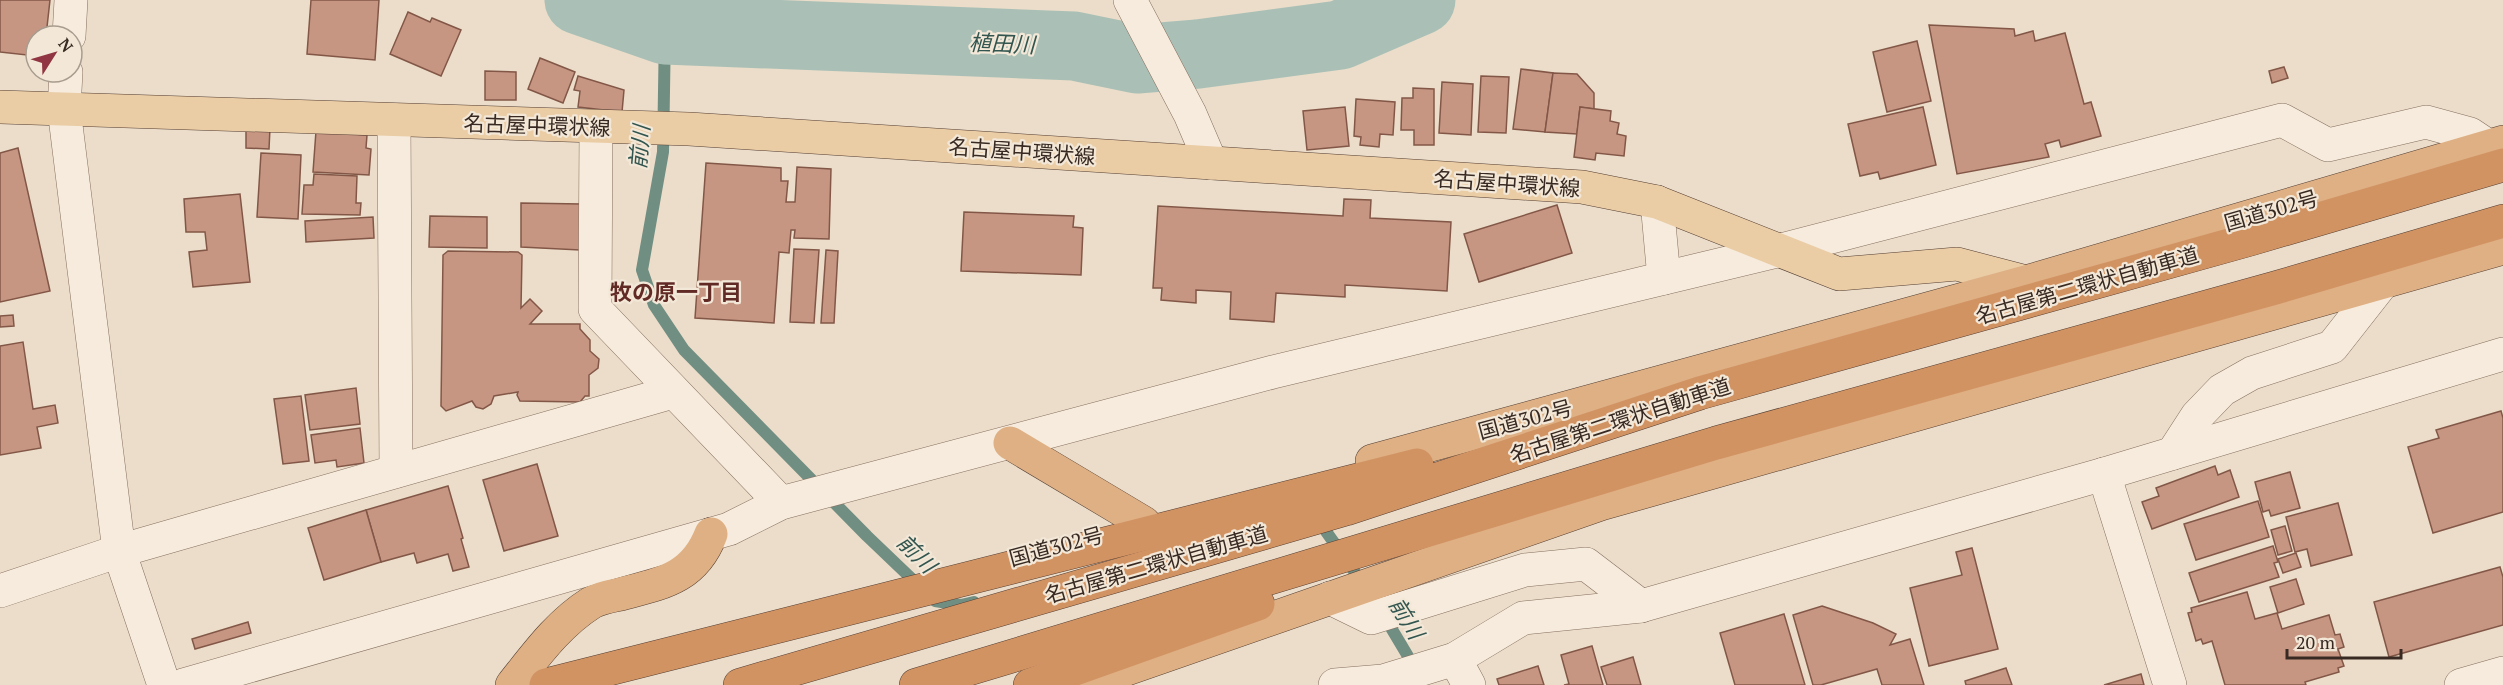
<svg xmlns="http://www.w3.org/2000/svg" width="2503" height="685" font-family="'PT Serif','Noto Sans JP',serif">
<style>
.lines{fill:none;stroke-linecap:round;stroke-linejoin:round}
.stream{stroke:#718e83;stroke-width:12}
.river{stroke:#aac0b6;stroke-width:69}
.building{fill:#c69683;stroke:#835747;stroke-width:1.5}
.minor-casing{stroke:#866f5f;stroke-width:34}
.primary-casing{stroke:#553e33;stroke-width:34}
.trunk-casing{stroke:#553e33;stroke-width:34}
.motorway-casing{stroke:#553e33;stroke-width:34}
.minor{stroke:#f6ebdc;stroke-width:33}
.primary{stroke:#eacca5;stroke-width:33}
.trunk{stroke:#deb084;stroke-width:33}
.motorway{stroke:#d29363;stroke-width:33}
.labels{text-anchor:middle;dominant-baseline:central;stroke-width:4.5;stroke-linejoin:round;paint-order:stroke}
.street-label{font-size:21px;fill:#382a22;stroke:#f3e8d8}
.water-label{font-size:22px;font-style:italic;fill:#32564f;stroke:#f3e8d8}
.neighbourhood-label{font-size:22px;font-weight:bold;fill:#612a25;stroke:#f3e8d8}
</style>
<rect width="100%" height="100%" fill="#ebddc9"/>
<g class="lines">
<g class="stream">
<polyline points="665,30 663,152 642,270 654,305 684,350 867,536 935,601 961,605 974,602"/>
<polyline points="1318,520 1363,584"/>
<polyline points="1384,616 1415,668"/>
</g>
<polyline class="river" points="579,0 665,30 1074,46 1137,59 1198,54 1340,35 1421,0"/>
</g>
<g class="building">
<polygon points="0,0 50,0 46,36 36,36 36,56 0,52"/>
<polygon points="311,0 379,0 375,60 307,54"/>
<polygon points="408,12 430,22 432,18 461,30 441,76 390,54"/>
<polygon points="1929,25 2014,29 2015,36 2033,31 2035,41 2065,33 2084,104 2091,102 2101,136 2061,147 2059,140 2045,144 2049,157 1957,174"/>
<polygon points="1917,41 1931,101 1887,112 1873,52"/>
<polygon points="540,58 575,72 563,103 528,89"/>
<polygon points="2284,67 2288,78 2272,83 2269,71"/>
<polygon points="1521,69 1553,73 1545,132 1513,129"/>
<polygon points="485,71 516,72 516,100 485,100"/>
<polygon points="1553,73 1577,74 1594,93 1594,109 1580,107 1577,134 1545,132"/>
<polygon points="578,76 624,90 622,112 578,107 580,91 574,90"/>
<polygon points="1481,76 1509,77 1506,133 1478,132"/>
<polygon points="1442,82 1473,84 1471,135 1439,133"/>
<polygon points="1413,88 1434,89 1434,145 1414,145 1414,130 1401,130 1402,98 1413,98"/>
<polygon points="1356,99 1395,102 1393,135 1380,134 1379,147 1360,145 1361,137 1354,136"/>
<polygon points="1345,107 1349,146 1307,150 1303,111"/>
<polygon points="1580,107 1611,111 1610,121 1619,123 1617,134 1626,136 1624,156 1596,153 1595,160 1574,157"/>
<polygon points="1923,107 1936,165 1880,179 1878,172 1860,176 1848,124"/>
<polygon points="246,127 270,128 269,149 246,148"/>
<polygon points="316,131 367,135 366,148 371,149 369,175 313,172"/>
<polygon points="18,148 50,291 0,302 0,153"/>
<polygon points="261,153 301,155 298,219 257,217"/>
<polygon points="706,163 781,168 781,181 788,181 786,202 795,202 797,167 831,169 829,239 794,238 795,230 791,230 789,253 779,252 774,323 695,318"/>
<polygon points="314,174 357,176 356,203 361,203 360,215 302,214 304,185 313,185"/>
<polygon points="240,194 250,282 193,287 189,252 207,250 205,232 186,232 184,199"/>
<polygon points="1344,199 1371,200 1370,218 1451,222 1447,291 1345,285 1345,297 1276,293 1274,322 1230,319 1231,292 1196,290 1196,303 1161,300 1162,288 1153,288 1158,206 1343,216"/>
<polygon points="521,203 581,204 580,250 521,247"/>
<polygon points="1557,205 1572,253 1479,282 1464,234"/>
<polygon points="964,212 1074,216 1073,227 1083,228 1081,275 961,271"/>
<polygon points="430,216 487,217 487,248 429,247"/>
<polygon points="373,217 374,238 306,242 305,221"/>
<polygon points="794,249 819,250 814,323 790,322"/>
<polygon points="826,250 838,251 834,323 821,323"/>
<polygon points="448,251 518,252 522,255 521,308 530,299 542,311 530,324 580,324 580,329 590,340 590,351 599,359 598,368 589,375 589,396 585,396 580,402 520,401 517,395 518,392 494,396 491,404 483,409 476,407 472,401 446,411 441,406 443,255"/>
<polygon points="13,315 14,326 0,327 0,316"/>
<polygon points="23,342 33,409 55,405 58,423 37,427 41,448 0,455 0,346"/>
<polygon points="356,388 360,424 310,430 305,395"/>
<polygon points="301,396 309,461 283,464 274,399"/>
<polygon points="2501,411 2503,418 2503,512 2433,533 2408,447 2439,438 2436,430"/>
<polygon points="360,428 364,463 337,467 336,460 315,463 311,435"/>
<polygon points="537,464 558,536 504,551 483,480"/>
<polygon points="2215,466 2218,475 2230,470 2239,497 2152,529 2142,502 2159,496 2156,488"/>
<polygon points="2290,472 2300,508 2271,516 2269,510 2263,512 2255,482"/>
<polygon points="448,486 463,538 461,539 469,567 453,571 448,554 417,563 414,553 381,562 366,510"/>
<polygon points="2258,501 2269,537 2196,560 2184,524"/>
<polygon points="2338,503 2352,555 2311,566 2307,549 2295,552 2286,517"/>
<polygon points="366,510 381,562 324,580 308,528"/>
<polygon points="2285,526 2292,551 2278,555 2271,530"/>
<polygon points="2273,546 2278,562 2274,563 2279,577 2199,602 2189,573"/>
<polygon points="1972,548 1998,649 1929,666 1910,588 1962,575 1956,552"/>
<polygon points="2296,553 2301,567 2283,573 2278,559"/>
<polygon points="2500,567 2503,577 2503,625 2389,657 2374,602"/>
<polygon points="2296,579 2304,604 2278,613 2270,587"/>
<polygon points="2247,592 2255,619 2277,613 2282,629 2329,615 2335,635 2340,634 2344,647 2338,649 2344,666 2338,668 2339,672 2305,682 2306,685 2225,685 2212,641 2203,644 2201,639 2196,641 2188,613 2192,612 2191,608"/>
<polygon points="1822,606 1873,623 1896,634 1890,645 1910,639 1924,685 1882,685 1877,669 1821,685 1813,685 1793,615"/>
<polygon points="1784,614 1805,685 1735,685 1720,633"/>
<polygon points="248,622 251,633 195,649 192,639"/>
<polygon points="1592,646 1603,685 1564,685 1569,684 1561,655"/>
<polygon points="1633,657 1641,685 1607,685 1601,667"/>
<polygon points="1538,666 1544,685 1499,685 1497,679"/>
<polygon points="2006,668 2012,685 1966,685 1965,681"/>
<polygon points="2141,674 2144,685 2104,685"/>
</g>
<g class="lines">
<defs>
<g id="minor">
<polyline points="1130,0 1190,114 1211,163"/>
<polyline points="69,36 71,0"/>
<polyline points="66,72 64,109 119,551 164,685"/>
<polyline points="394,120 396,471"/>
<polyline points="596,127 595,309 781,503"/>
<polyline points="1657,202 1664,278"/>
<polyline points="2173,453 2197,416 2222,390 2252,373 2332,347 2383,282"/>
<polyline points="2104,474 2170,685"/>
<polyline points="0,591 119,551 673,392"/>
<polyline points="1330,598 1371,618 1525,570 1586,564 1641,606"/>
<polyline points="1455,659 1469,685"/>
<polyline points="183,685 729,529 781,503 1273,372 1781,250 2282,120 2328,145 2426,122 2470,134 2488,146"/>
<polyline points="1335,685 1383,681 1455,659 1523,618 1641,606 2104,474 2503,354"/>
<polyline points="2461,685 2503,673"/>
</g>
<polyline id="primary" points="0,107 689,129 1582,187 1657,202 1839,274 1957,264 2026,282"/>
<g id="trunk">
<polyline points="1010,443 1144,523"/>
<polyline points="1372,461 2026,282 2503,142"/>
<path d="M512,685C536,655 558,624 591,603C599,598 611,596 621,594C663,583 694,578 711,534"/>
<polyline points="1081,685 1601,504 2503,248"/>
</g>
<g id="motorway">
<polyline points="546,685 1417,465"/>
<polyline points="740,685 1346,509 1700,393 2251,239 2503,165"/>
<polyline points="916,685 1716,443 2275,288 2503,221"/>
<polyline points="1030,685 1258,604"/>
</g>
</defs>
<use href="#minor" class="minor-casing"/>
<use href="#primary" class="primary-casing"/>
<use href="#trunk" class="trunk-casing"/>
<use href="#motorway" class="motorway-casing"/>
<use href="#minor" class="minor"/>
<use href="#primary" class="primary"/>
<use href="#trunk" class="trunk"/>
<use href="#motorway" class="motorway"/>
</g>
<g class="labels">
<g class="street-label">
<text transform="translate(537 125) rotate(2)">名古屋中環状線</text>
<text transform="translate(1022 151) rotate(4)">名古屋中環状線</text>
<text transform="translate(1507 183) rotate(4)">名古屋中環状線</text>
<text transform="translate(2271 210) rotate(-16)">国道302号</text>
<text transform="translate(2087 285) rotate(-16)">名古屋第二環状自動車道</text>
<text transform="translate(1525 419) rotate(-15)">国道302号</text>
<text transform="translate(1620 420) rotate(-18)">名古屋第二環状自動車道</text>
<text transform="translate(1056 546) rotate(-15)">国道302号</text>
<text transform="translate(1156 564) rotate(-16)">名古屋第二環状自動車道</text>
</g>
<g class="water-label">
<text transform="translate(1002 43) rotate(2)">植田川</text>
<text transform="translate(639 147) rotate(-85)">前川</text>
<text transform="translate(917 553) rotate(45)">前川</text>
<text transform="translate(1407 618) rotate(58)">前川</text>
</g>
<g class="neighbourhood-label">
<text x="676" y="291">牧の原一丁目</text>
</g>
</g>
<g transform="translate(54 54) rotate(53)"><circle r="28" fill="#f3e8d8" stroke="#a89c8f" stroke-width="1.5"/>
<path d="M0-4.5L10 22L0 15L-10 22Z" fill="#903541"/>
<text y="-9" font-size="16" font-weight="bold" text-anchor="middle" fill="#382a22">N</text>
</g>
<path d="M2287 649v9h114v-9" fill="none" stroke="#382a22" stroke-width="3"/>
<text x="2296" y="649" font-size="18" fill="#382a22" stroke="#f3e8d8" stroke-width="4.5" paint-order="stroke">20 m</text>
</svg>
